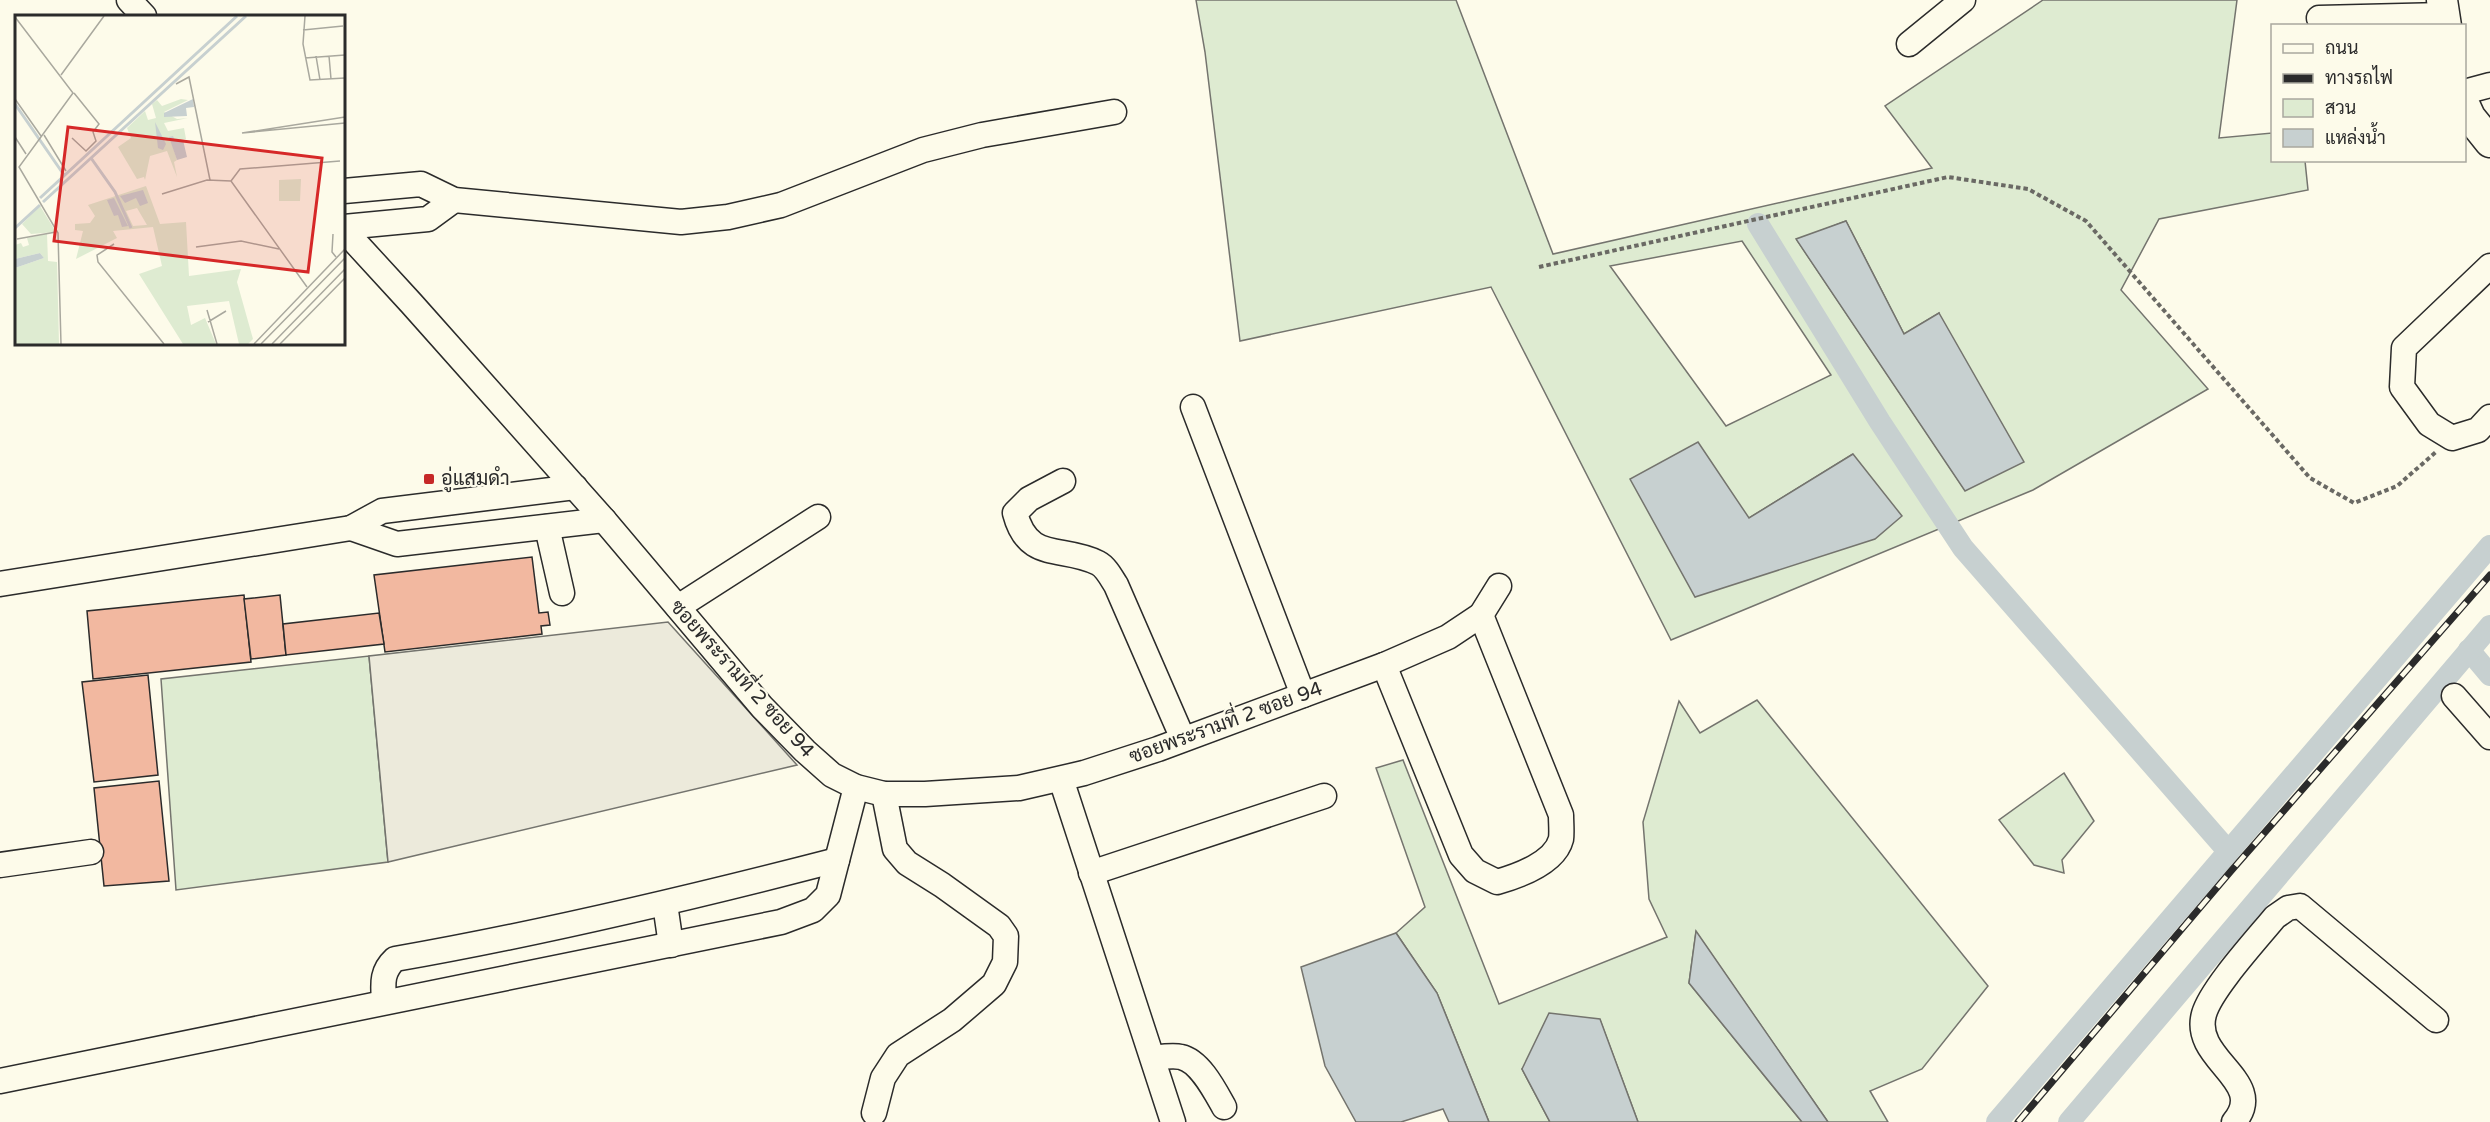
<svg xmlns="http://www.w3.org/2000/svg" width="2490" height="1122" font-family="'Varela Round',Sarabun,sans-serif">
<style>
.green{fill:#deebd1;stroke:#74746e;stroke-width:1.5;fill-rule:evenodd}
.parking{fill:#eceadb;stroke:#74746e;stroke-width:1.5}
.water{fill:#c7d0d0;stroke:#74746e;stroke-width:1.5}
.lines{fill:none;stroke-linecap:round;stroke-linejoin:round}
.canal{stroke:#c7d0d0;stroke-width:22}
.building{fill:#f2b8a0;stroke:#2b2b2b;stroke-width:1.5}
.minor-casing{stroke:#2b2b2b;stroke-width:27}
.major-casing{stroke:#2b2b2b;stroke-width:33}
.path{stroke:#6a6964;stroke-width:4;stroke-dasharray:4.5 3;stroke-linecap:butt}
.minor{stroke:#fdfbea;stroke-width:24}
.major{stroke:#fdfbea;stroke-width:30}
.rail-casing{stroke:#2b2b2b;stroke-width:7}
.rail{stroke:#fdfbea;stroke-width:4.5;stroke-dasharray:14;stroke-linecap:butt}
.poi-dot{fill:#c62828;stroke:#fdfbea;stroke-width:2}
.labels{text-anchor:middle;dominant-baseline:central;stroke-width:4.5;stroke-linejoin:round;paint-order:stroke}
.poi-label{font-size:20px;fill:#2b2b2b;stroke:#fdfbea;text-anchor:start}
.street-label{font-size:20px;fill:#2b2b2b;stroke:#fdfbea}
.inset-river{fill:none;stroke:#c7d0d0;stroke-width:3}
.inset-road{fill:none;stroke:#a9a89e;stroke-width:1.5}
.view{fill:#d62828;fill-opacity:0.15;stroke:#d62828;stroke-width:3}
.inset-edge{fill:none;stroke:#2b2b2b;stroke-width:3}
</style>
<rect width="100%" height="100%" fill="#fdfbea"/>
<g class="green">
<path d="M1196,0H1456L1553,254L1932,168L1885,106L2043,0H2237L2219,138L2272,133V160L2305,161L2308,190L2159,219L2121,290L2208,389L2033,490L1671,640L1491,287L1240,341L1205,52ZM1846,221L1904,334L1939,313L1965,490L1797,240ZM1742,241L1831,375L1726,426L1610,266ZM1853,454L1695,597L1749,518Z"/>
<polygon points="369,656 388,862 176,890 161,679"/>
<polygon points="1757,700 1988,986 1922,1069 1870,1091 1888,1122 1828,1122 1696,932 1689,983 1802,1122 1638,1122 1600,1020 1522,1069 1550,1122 1489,1122 1437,993 1396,933 1425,907 1376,768 1403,760 1499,1004 1667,937 1649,899 1643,822 1679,701 1700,733"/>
<polygon points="2064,773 2094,821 2062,860 2064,873 2034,865 1999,820"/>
</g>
<polygon class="parking" points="668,622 797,765 388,862 369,656"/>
<g class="water">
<polygon points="1846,221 1904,334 1939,313 2024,462 1965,491 1796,239"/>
<polygon points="1698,442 1749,518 1853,454 1902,516 1875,539 1695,597 1630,479"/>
<polygon points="1696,931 1828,1122 1802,1122 1689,983"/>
<polygon points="1396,933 1437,993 1489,1122 1449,1122 1443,1109 1401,1122 1356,1122 1325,1066 1301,967"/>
<polygon points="1549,1013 1600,1019 1638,1122 1550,1122 1522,1069"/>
</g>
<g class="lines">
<g class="canal">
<polyline points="1758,224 1880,422 1963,548 2228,851"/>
<polyline points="2469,650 2490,675"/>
<polyline points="1997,1122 2490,546"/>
<polyline points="2069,1122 2490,626"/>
</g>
</g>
<g class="building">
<polygon points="532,557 539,613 548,612 550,625 541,626 542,634 385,652 374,575"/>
<polygon points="244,595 251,662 93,679 87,611"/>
<polygon points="280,595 286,655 251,659 244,599"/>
<polygon points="379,613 384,644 286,655 283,624"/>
<polygon points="148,675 158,775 94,782 82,682"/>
<polygon points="159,781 169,881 104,886 94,788"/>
</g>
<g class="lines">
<defs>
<g id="minor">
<polyline points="129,0 144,16"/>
<polyline points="2319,18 2444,15"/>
<polyline points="1909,44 1963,0"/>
<polyline points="2464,92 2490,85"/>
<polyline points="344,191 421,184 454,200 681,222 728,217 781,205 923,150 982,135 1114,112"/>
<polyline points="344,227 428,219 454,200"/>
<polyline points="344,230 411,303 604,520 762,707 805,751 832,775 856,787 884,794 925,794 1019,788 1084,773 1158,749 1384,665 1448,637 1481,615 1499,586"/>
<polyline points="2490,266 2404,348 2402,387 2429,424 2452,438 2478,430 2490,417"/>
<polyline points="1193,407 1303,695"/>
<path d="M1063,481L1029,499L1015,513C1028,563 1062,545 1098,563C1106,567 1112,579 1116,585L1183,739"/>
<polyline points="547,527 562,593"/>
<polyline points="351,528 397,544 604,520"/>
<polyline points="0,584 351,528 382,511 575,487"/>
<polyline points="678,607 818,517"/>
<path d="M1384,665L1461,855L1475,871L1497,882C1518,876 1555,863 1561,839C1562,832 1561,823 1561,815L1481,615"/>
<polyline points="2454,696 2490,737"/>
<polyline points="1061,779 1173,1122"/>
<polyline points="0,865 91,852"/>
<polyline points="1091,873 1324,796"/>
<polyline points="665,904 671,945"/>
<path d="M384,1001C383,984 381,972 395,959C544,933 690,898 837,860"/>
<path d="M1153,1058C1161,1057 1173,1055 1181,1057C1200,1061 1215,1091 1224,1107"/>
<polyline points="0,1081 781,922 813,910 828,895 856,787"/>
<polyline points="874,1113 883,1078 898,1055 952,1020 994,984 1005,962 1006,936 999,926 942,885 907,863 895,849 884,794"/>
<path d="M2234,1122C2269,1081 2191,1060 2204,1014C2211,989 2257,939 2275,917L2288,908L2300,906L2436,1020"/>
</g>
<g id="major">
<polyline points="2442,0 2446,26"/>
<polyline points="2464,104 2470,117 2490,142"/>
</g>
</defs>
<use href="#minor" class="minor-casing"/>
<use href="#major" class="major-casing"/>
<polyline class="path" points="1539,267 1948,177 2028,189 2086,221 2310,478 2354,503 2397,486 2436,452"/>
<use href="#minor" class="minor"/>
<use href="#major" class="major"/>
<defs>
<polyline id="rail" points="2018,1122 2231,871 2490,575"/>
</defs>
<use href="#rail" class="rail-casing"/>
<use href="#rail" class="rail"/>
</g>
<rect class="poi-dot" x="423" y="473" width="12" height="12" rx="3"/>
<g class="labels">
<g class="poi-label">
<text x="441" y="479">อู่แสมดำ</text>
</g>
<g class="street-label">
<text transform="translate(742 679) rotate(48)">ซอยพระรามที่ 2 ซอย 94</text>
<text transform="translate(1226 723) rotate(-20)">ซอยพระรามที่ 2 ซอย 94</text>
</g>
</g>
<g transform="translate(15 15)">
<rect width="330" height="330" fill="#fdfbea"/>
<path d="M166,84L173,85L149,97L162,104L173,103L149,108L153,116L169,113L171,124L160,126L155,122L162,145L159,147L162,162L152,136L135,141L130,165L129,162L122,164L103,132L116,123L112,113L130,96L133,105L141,103L137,89L142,85L147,91ZM286,164L285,186H264V165ZM131,171L145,209L171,207L174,261L226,254L222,267L238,324L233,329H224L214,286L172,291L176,310L190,303L201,329H168L124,259L147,251L138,212L98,216L102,223L61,244L68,216L60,215V209L75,208L80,201L73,190ZM122,193L132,210H131L118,211L111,196ZM25,191L41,217L16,219L7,209ZM32,219L33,246L42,247L44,329H0V253L29,243L25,238L0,244V230L6,228L8,232L14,230L12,223Z" fill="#deebd1" fill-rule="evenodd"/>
<path d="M178,84L179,92L171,93L172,101L149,102V98ZM140,107L151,129L148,135L143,133ZM158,121L160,126L168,125L172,142L162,145L154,122ZM128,175L133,188L125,191L121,183L110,188L105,181ZM99,183L113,211L107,212L103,200L99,201L92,185ZM25,238L29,243L0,253V244Z" fill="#c7d0d0"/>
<path class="inset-river" d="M0,89L49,160M76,143L100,177L116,213M25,183L222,1M28,187L231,1M0,213L25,190"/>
<path class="inset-road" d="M290,1L288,29L295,65L330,63M0,2L58,78L4,152L43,218L46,329M288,15L328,11M301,41L305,65M314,41L316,64M290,43L330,40M46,60L89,1M161,69L174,62L195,165M0,84L26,121M330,102L227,118L330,108M29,120L51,156M0,122L11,139M57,123L71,136L81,126L78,117L84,109L59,78M216,166L225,154L325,146M147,179L192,165L216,166L292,272M318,219L317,237L321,242M2,224L41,217M99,229L82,240L83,247L149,329M181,232L226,226L264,234M192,295L202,329M193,307L211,296M239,329L330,234M246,329L330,243M257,329L330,254M265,329L330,263"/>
<path class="view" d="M53,112L307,143L293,257L39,226Z"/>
<rect width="330" height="330" class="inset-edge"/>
</g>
<rect x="2271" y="24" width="195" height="138" fill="#fdfbea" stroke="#a9a89e" stroke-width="1.5"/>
<rect x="2283" y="44" width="30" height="9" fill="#fdfbea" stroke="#a9a89e" stroke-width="1.5"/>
<text x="2325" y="54" font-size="18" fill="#2b2b2b">ถนน</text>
<rect x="2283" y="74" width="30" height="9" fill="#2b2b2b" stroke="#a9a89e" stroke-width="1.5"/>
<text x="2325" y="84" font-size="18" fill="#2b2b2b">ทางรถไฟ</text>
<rect x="2283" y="99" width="30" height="18" fill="#deebd1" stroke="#a9a89e" stroke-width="1.5"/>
<text x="2325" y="114" font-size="18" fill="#2b2b2b">สวน</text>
<rect x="2283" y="129" width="30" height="18" fill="#c7d0d0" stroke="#a9a89e" stroke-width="1.5"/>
<text x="2325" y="144" font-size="18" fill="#2b2b2b">แหล่งน้ำ</text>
</svg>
